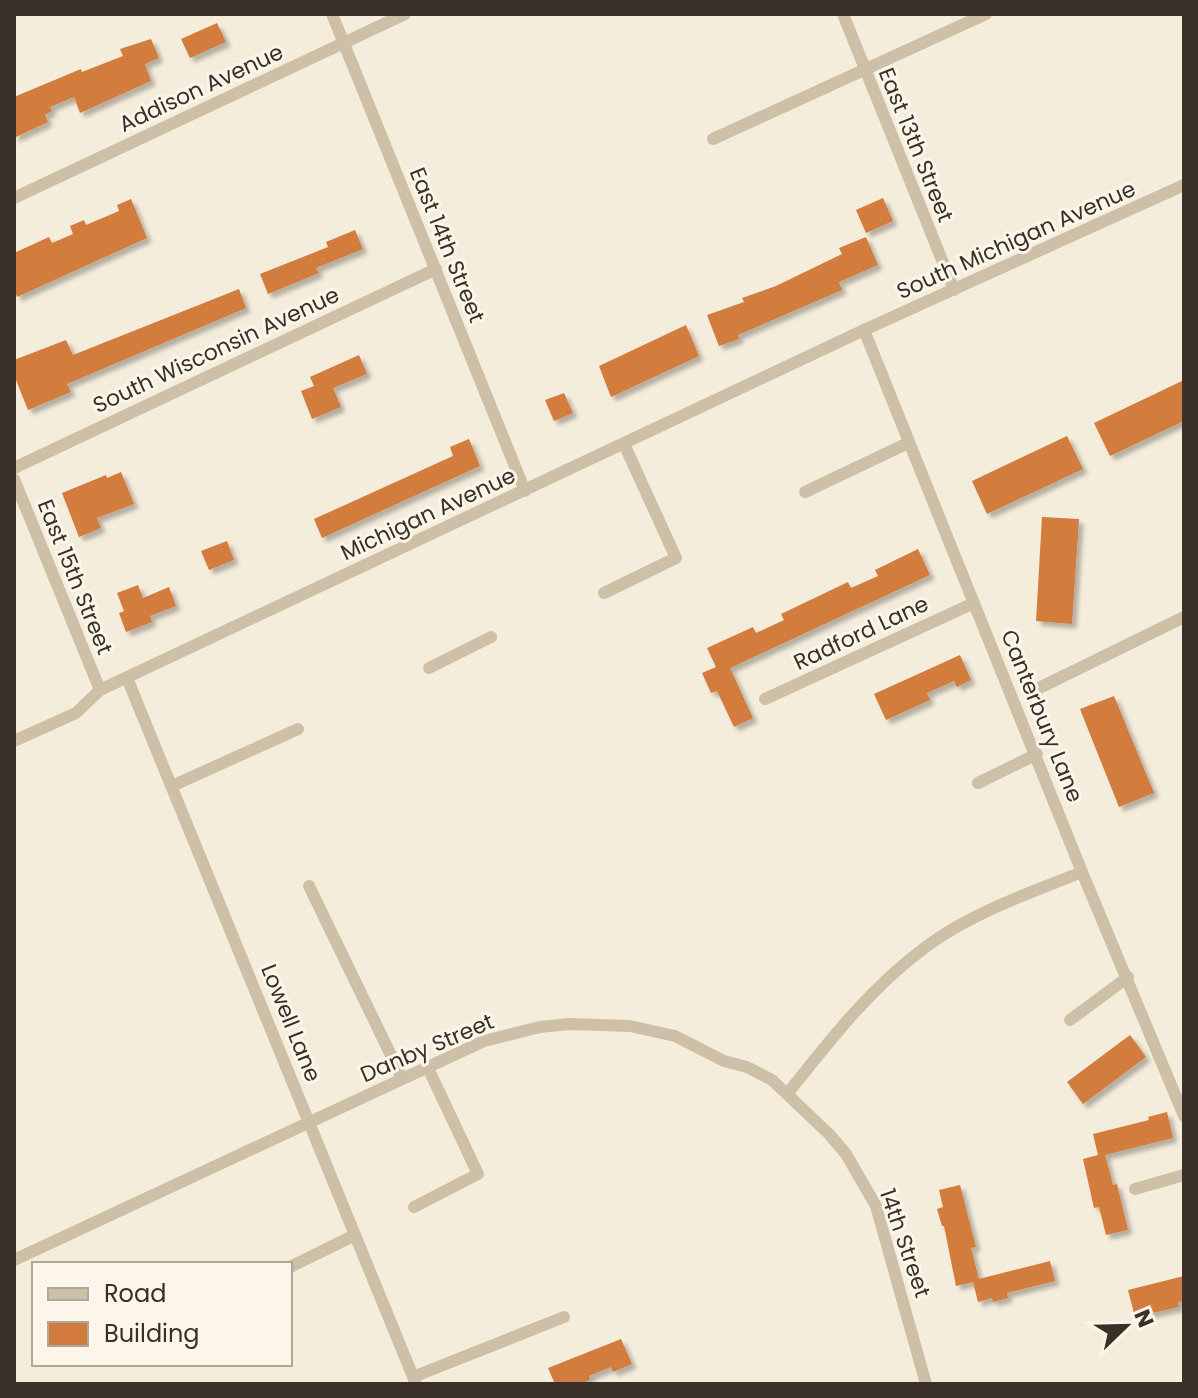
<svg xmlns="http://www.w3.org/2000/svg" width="1198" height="1398" font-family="Poppins,sans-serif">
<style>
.building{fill:#d27b3c;filter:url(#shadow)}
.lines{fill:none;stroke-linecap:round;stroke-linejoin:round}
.minor{stroke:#cec0a6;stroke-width:12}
.labels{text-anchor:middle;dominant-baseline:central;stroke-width:6;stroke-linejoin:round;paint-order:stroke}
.street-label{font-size:22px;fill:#3a3028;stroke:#fbf6e9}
</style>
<defs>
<filter id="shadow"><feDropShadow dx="4.5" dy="4.5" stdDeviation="2" flood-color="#0004"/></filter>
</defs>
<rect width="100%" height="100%" fill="#f5eddc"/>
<g class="building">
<polygon points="217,23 226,42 190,58 181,39"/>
<polygon points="151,39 159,58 145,64 151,81 80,113 74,97 50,107 52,111 45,115 48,122 14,138 14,97 81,69 82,72 123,56 120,49"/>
<polygon points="883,198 893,221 866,233 856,210"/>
<polygon points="131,199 147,238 17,297 14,289 14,253 49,237 52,243 73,234 70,226 84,220 86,225 119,211 117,205"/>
<polygon points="355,230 363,249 316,268 319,273 268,294 260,274 328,247 326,242"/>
<polygon points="866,237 878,265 839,282 842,290 738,335 739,339 719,346 707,315 744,302 742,298 776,286 842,254 839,248"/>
<polygon points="239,289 246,308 67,384 71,392 28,410 14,375 14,360 66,340 73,355"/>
<polygon points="686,325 699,356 611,397 599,366"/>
<polygon points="359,355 367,374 333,388 341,407 312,419 301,391 314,386 310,377"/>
<polygon points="1184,380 1184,421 1110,456 1094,423"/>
<polygon points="564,393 573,413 554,421 545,400"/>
<polygon points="1067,436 1083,469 987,514 972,481"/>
<polygon points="469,439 480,466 322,538 314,519 453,456 450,447"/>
<polygon points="121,472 134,504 97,518 101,528 79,537 62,493 106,475 107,478"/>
<polygon points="1042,517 1079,519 1072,624 1036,621"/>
<polygon points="227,541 234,560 209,570 201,551"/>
<polygon points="918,549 930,575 730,668 753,718 734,727 717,691 711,693 702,673 716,667 707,648 753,627 756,633 784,620 781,614 848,582 851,588 878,576 875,570"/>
<polygon points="138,585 143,598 169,587 176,606 150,616 152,622 126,632 119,613 124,611 117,593"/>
<polygon points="960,655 971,680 957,687 954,681 927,693 930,700 886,720 874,694"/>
<polygon points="1114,696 1154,793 1119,807 1080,709"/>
<polygon points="1130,1035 1146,1057 1083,1104 1067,1082"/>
<polygon points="1167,1112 1173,1138 1105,1155 1113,1185 1117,1184 1128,1230 1106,1235 1099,1207 1094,1208 1083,1159 1098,1155 1093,1134 1149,1120 1148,1117"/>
<polygon points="960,1185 976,1247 971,1248 979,1279 1050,1261 1055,1281 1007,1293 1008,1298 993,1302 992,1298 978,1302 973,1282 956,1286 944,1226 942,1226 937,1209 943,1207 939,1190"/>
<polygon points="1184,1276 1184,1301 1178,1302 1179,1307 1135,1317 1128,1290"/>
<polygon points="621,1339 632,1364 613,1372 611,1367 589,1376 590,1380 580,1384 555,1384 548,1368"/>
</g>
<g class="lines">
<g class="minor">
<polyline points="332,14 525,491"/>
<polyline points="843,14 954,290"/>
<polyline points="713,139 986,14"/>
<polyline points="14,198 405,14"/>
<polyline points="864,330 1082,872 1184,1116"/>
<polyline points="14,468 436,269"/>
<polyline points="14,479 100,690"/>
<polyline points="805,492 908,443"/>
<polyline points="604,593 676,558 624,444"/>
<polyline points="429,668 491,637"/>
<polyline points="127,678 416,1384"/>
<polyline points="1033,691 1184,617"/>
<polyline points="765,699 974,603"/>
<polyline points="14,741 76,713 100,690 864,330 1184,185"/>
<polyline points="978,783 1037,754"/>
<polyline points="172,786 298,729"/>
<polyline points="309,886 402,1078"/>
<polyline points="1070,1020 1128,977"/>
<path d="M788,1093C830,1040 872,986 927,946C973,912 1030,893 1082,872"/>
<polyline points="1135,1189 1184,1175"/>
<polyline points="414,1207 478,1174 427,1066"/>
<polyline points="14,1260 484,1041 540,1027 570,1024 630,1026 675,1036 724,1061 747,1067 772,1080 829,1134 846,1154 876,1206 926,1384"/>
<polyline points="290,1267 355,1235"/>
<polyline points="413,1377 564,1317"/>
</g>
</g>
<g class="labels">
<g class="street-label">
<text transform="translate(201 88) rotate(-25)">Addison Avenue</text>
<text transform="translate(916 145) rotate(68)">East 13th Street</text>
<text transform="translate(1016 240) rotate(-24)">South Michigan Avenue</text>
<text transform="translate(447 245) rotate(68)">East 14th Street</text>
<text transform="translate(216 350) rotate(-25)">South Wisconsin Avenue</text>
<text transform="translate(428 514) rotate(-25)">Michigan Avenue</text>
<text transform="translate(75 577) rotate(68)">East 15th Street</text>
<text transform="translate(861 633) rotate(-25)">Radford Lane</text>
<text transform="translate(1042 716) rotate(68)">Canterbury Lane</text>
<text transform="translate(291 1023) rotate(68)">Lowell Lane</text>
<text transform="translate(427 1048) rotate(-23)">Danby Street</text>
<text transform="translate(905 1243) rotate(71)">14th Street</text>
</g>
</g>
<rect width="1198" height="1398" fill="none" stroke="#3a3028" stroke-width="32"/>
<rect x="32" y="1262" width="260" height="104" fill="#fbf6e9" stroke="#aea79c" stroke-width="2"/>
<rect x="48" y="1288" width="40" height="12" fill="#cec0a6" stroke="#aea79c" stroke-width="2"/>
<text x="104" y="1302" font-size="24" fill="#3a3028">Road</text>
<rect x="48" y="1322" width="40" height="24" fill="#d27b3c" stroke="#aea79c" stroke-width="2"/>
<text x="104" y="1342" font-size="24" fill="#3a3028">Building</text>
<g transform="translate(1126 1326) rotate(67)" stroke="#fbf6e9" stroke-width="6" paint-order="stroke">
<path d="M0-6L14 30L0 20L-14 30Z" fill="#3a3028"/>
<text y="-12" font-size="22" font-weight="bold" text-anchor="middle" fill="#3a3028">N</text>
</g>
</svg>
